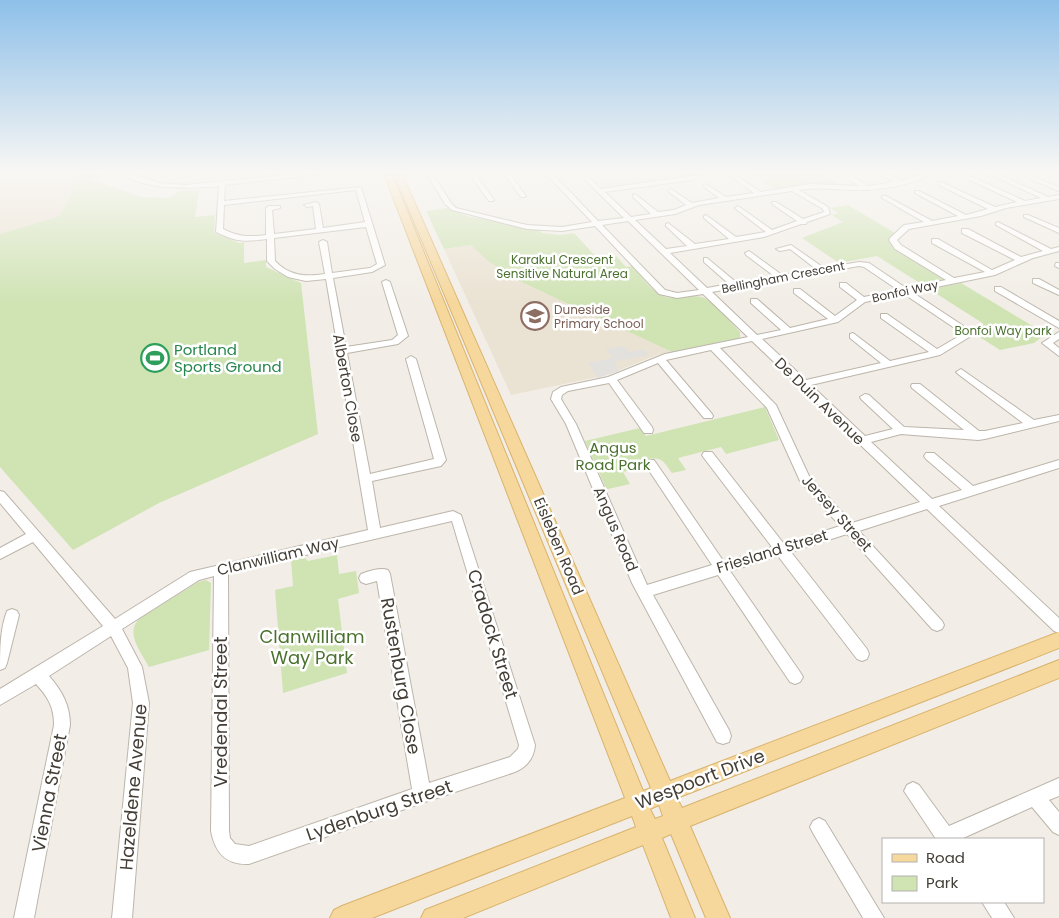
<svg xmlns="http://www.w3.org/2000/svg" width="1059" height="918" font-family="Poppins,sans-serif">
<style>
.education{fill:#eae2d2}
.green{fill:#cfe3b3}
.parking{fill:#e3e1de}
.lines{fill:none;stroke-linecap:round;stroke-linejoin:round}
.minor-casing{stroke:#bcb5aa;stroke-width:2}
.major-casing{stroke:#d9b36d;stroke-width:2}
.minor{fill:#fff;fill-rule:evenodd}
.major{fill:#f6d79c;fill-rule:evenodd}
.labels{text-anchor:middle;dominant-baseline:central;stroke-width:5;stroke-linejoin:round;paint-order:stroke}
.far-park-label{font-size:12px;fill:#4b712f;stroke:#fff}
.far-street-label{font-size:12px;fill:#443e36;stroke:#fff}
.far-education-label{font-size:12px;fill:#785e54;stroke:#fff;text-anchor:start}
.leisure-label{font-size:15px;fill:#27864d;stroke:#fff;text-anchor:start}
.street-label{font-size:15px;fill:#443e36;stroke:#fff}
.park-label{font-size:15px;fill:#4b712f;stroke:#fff}
.near-street-label{font-size:18px;fill:#443e36;stroke:#fff}
.near-park-label{font-size:18px;fill:#4b712f;stroke:#fff}
</style>
<rect width="100%" height="100%" fill="#f2eee7"/>
<g class="education">
<polygon points="80,174 60,216 0,234 0,175"/>
<polygon points="589,174 697,174 609,188 603,187"/>
<polygon points="471,245 488,261 519,281 672,352 657,355 607,375 511,395 444,249"/>
</g>
<g class="green">
<polygon points="80,174 105,174 91,180 142,197 170,198 179,191 199,190 195,217 215,215 214,233 239,243 244,242 244,263 266,260 266,267 301,283 318,434 159,503 73,550 0,467 0,234 60,216"/>
<polygon points="751,174 822,174 842,186 815,184 775,190"/>
<polygon points="848,205 895,233 889,240 891,245 944,280 923,285 877,256 839,263 802,238 843,222 832,215 838,213 830,208"/>
<path d="M447,208L467,216L539,230L542,233L559,235L574,233L598,259L616,256L626,267L632,266C641,276 652,292 663,296C677,302 694,291 706,299C719,307 730,322 740,332V338L672,352L519,281L488,261L471,245L444,249L426,211Z"/>
<polygon points="961,283 1046,334 1034,343 1000,350 967,329 984,324 929,289"/>
<path d="M765,407L779,440L726,454L721,447L678,458L686,470L672,473C662,460 662,456 645,460L644,463L645,466L623,472L630,484L608,489L606,488L585,441L640,428L646,436Z"/>
<polygon points="337,555 339,574 356,571 359,593 338,599 347,673 283,693 275,590 293,586 291,559 303,556 308,561"/>
<path d="M206,580L211,583L209,650L149,667C141,652 125,633 139,619L198,582Z"/>
</g>
<polygon class="parking" points="624,346 629,352 644,349 649,355 614,362 619,371 597,378 588,363 612,358 606,349"/>
<g class="lines">
<defs>
<g id="minor">
<path d="M119,174H130L160,183L185,185L295,174H321L225,185L224,201L361,187L385,265L372,272L333,278L346,347L392,340L398,335L382,282L386,280L390,282L408,336L398,344L347,353L370,474L434,459L406,359L411,356L416,359L446,460L441,466L372,481L380,528L453,511L461,515L535,745C534,758 527,767 515,772L422,803L249,864C226,865 215,853 211,831L214,576L199,580L122,629L142,667L149,703L132,918H112L133,703L128,668L111,636L49,676C62,691 70,705 70,725L34,918H14L54,725C54,707 48,697 36,684L0,705V689L103,626L33,542L0,559V548L26,534L0,503V491L4,492L115,619L190,572L368,530L338,353L336,351L338,349L326,279L306,281L288,277L275,269L267,261V239C244,242 236,242 216,232L219,186C185,189 150,190 119,174ZM356,190L365,222L323,228L319,204L316,202L304,205L307,207L313,206L316,229L274,234L272,210L280,208V206H269L266,208V235C249,237 238,237 223,229L224,205ZM366,227L377,264L370,268L332,273L327,242L323,240L319,242L325,274C306,277 289,276 275,261L274,238ZM452,521L519,745L518,749L510,757L429,783L390,574L388,570C380,567 369,571 361,574L359,578L361,582L366,584L377,581L412,789L249,846L235,844L230,838L229,831L228,573Z"/>
<path d="M429,174H436L434,176L451,203L456,208L527,225L562,227L592,222L546,174H553L598,221L624,218L579,174H586L601,189L705,174L692,180L605,192L631,217L651,214L633,197V195L635,194L658,212L674,210L686,205L669,192L668,191L671,189L692,203L719,198L704,187L703,186L706,184L726,197L754,193L731,177L732,174L735,175L761,192L810,184L859,186L840,174H848L868,186L894,182L880,174H888L901,181L920,174H931C913,184 887,189 866,190C844,191 822,186 799,190L828,207L830,214L807,222L806,224H801L764,237L670,253L707,288L729,284L704,262V258H707L737,283L774,276L746,255L745,253L749,251L782,275L816,269L790,249L780,251L776,249L791,245L824,268L859,262L869,263L906,288L946,280L895,249L889,240L890,238L904,225L924,222L882,198V196H886L932,221L958,216L915,193V191H919L966,215L988,209L939,185V183L941,182L995,207L1017,202L968,179V177L970,176L1025,201L1041,198L989,174H998L1048,197L1059,195V199L1006,208L981,216L909,229L897,240L901,245L954,278L985,272L932,243V239H938L992,270L1015,260L962,233V229H968L1021,257L1043,251L996,225V223L998,222L1051,249L1059,247V251L1033,258L995,275L912,292L962,325L971,336L940,355L811,385L865,436L893,429L861,399L860,397L865,394L869,395L904,427L964,430L912,388L911,386L912,384H920L979,431H985L1023,423L958,374L956,372L961,369L1034,420L1059,415V421L985,439L978,440L901,434L871,442L932,499L962,490L926,459L924,456L926,453H934L973,486L1059,460V468L939,506L1059,618V633L1054,631L927,509L859,531L942,621L944,625L942,629L937,631L932,629L847,534L791,552L867,649L869,654L867,659L862,661L857,659L778,556L730,571L800,672L803,677L800,682L795,684L790,682L718,575L653,595L729,730L731,736L729,742L723,744L717,742L632,583L566,424L551,399L553,392L561,387L608,377L665,354L748,337L703,294L677,298L659,294L595,226L562,231L527,229L452,210L445,204L428,176ZM792,191L823,209L824,212L803,219L776,202H772V204L797,221L772,230L738,206L735,208L736,209L766,232L736,237L706,215L704,216V218L729,239L695,244L668,223L666,224V226L687,246L666,249L635,220L675,214L699,205ZM628,221L699,290L677,293L665,290L602,225ZM859,266L864,267L898,290L864,297L846,283H840V287L857,300L835,316L800,289H794V293L828,319L790,328L757,299H751V303L781,330L757,335L712,292ZM904,294L956,329L961,335L937,349L887,314H881V318L929,352L890,361L853,333L850,334V338L881,363L806,380L762,339L838,322L865,302ZM752,341L920,502L852,523L809,476L776,405L720,348ZM711,350L767,408L800,481L840,526L784,544L712,452H704L702,455L704,458L772,547L724,562L654,460H646L644,463L712,565L647,585L576,424L561,399L562,395L568,391L609,383L644,433H652L653,430L652,427L617,380L658,363L704,418H712L713,416L712,414L666,360Z"/>
<polygon points="469,174 475,174 494,200 493,201 489,201"/>
<polygon points="504,174 510,174 526,196 525,197 521,197"/>
<polygon points="1028,174 1035,174 1034,177 1059,187 1059,191 1030,179 1027,176"/>
<polygon points="1024,215 1028,215 1059,228 1059,233 1024,217"/>
<polygon points="1056,263 1059,263 1059,268 1055,266"/>
<polygon points="1033,279 1039,279 1059,290 1059,295 1033,283"/>
<polygon points="995,287 1001,287 1059,321 1059,328 995,291"/>
<polygon points="1059,332 1059,339 1053,343 1059,348 1059,356 1042,343"/>
<path d="M12,609L17,611L19,615L7,663L5,668L0,670C0,650 0,629 7,611Z"/>
<polygon points="1059,778 1059,796 1049,800 1059,812 1059,835 1053,832 1032,807 961,839 936,839 904,791 907,785 913,782 919,785 949,826"/>
<polygon points="819,818 825,821 884,918 863,918 813,833 810,827 813,821"/>
<polygon points="982,902 1004,902 1014,918 992,918"/>
</g>
<path id="major" d="M384,174H392L643,791L651,788L394,174H402L670,781L1059,632V648L677,798L682,808L1059,660V678L690,826L730,918H706L671,834L662,838L695,918H671L643,845L463,918H421L425,910L636,827L632,816L372,918H330L334,910L342,906L625,798ZM659,805L663,816L655,819L650,809Z"/>
</defs>
<use href="#minor" class="minor-casing"/>
<use href="#major" class="major-casing"/>
<use href="#minor" class="minor"/>
<use href="#major" class="major"/>
</g>
<linearGradient id="sky" x2="0" y2="1"><stop stop-color="#8ec0e9"/><stop offset="0.57" stop-color="#f9f7f4"/><stop offset="1" stop-color="#f9f7f4" stop-opacity="0"/></linearGradient>
<rect width="1059" height="303" fill="url(#sky)"/>
<defs>
<symbol id="school-ring" viewBox="-11 -11 22 22"><circle r="9.5" fill="#fff" stroke="#8d6e63" stroke-width="1.5"/><path d="M0-5L7-2L0 1L-7-2ZM-4 1L0 2.5L4 1V4Q0 6-4 4Z" fill="#8d6e63"/></symbol>
<symbol id="stadium-ring" viewBox="-11 -11 22 22"><circle r="9.5" fill="#fff" stroke="#2e9e5b" stroke-width="1.5"/><path d="M0-5a6.5 5 0 1 0 0 10a6.5 5 0 1 0 0-10ZM-3.5-1.8h7v3.6h-7Z" fill="#2e9e5b"/></symbol>
</defs>
<g fill-rule="evenodd">
<use href="#school-ring" x="519" y="300" width="32" height="32"/>
<use href="#stadium-ring" x="139" y="342" width="32" height="32"/>
</g>
<g class="labels">
<g class="far-park-label">
<text x="562" y="259">Karakul Crescent<tspan x="562" dy="14">Sensitive Natural Area</tspan></text>
<text x="1003" y="330">Bonfoi Way park</text>
</g>
<g class="far-street-label">
<text transform="translate(783 277) rotate(-11)">Bellingham Crescent</text>
<text transform="translate(905 291) rotate(-12)">Bonfoi Way</text>
</g>
<g class="far-education-label">
<text x="554" y="309">Duneside<tspan x="554" dy="14">Primary School</tspan></text>
</g>
<g class="leisure-label">
<text x="174" y="349">Portland<tspan x="174" dy="17">Sports Ground</tspan></text>
</g>
<g class="street-label">
<text transform="translate(348 388) rotate(80)">Alberton Close</text>
<text transform="translate(820 401) rotate(44)">De Duin Avenue</text>
<text transform="translate(837 513) rotate(48)">Jersey Street</text>
<text transform="translate(616 529) rotate(67)">Angus Road</text>
<text transform="translate(559 546) rotate(67)">Eisleben Road</text>
<text transform="translate(772 551) rotate(-17)">Friesland Street</text>
<text transform="translate(278 556) rotate(-13)">Clanwilliam Way</text>
</g>
<g class="park-label">
<text x="613" y="447">Angus<tspan x="613" dy="17">Road Park</tspan></text>
</g>
<g class="near-street-label">
<text transform="translate(493 634) rotate(73)">Cradock Street</text>
<text transform="translate(401 676) rotate(80)">Rustenburg Close</text>
<text transform="translate(220 712) rotate(-90)">Vredendal Street</text>
<text transform="translate(700 779) rotate(-21)">Wespoort Drive</text>
<text transform="translate(133 787) rotate(-85)">Hazeldene Avenue</text>
<text transform="translate(49 793) rotate(-79)">Vienna Street</text>
<text transform="translate(379 810) rotate(-19)">Lydenburg Street</text>
</g>
<g class="near-park-label">
<text x="312" y="636">Clanwilliam<tspan x="312" dy="21">Way Park</tspan></text>
</g>
</g>
<rect x="882" y="838" width="162" height="65" fill="#ffffff" stroke="#b4b2af"/>
<rect x="892" y="854" width="25" height="8" fill="#f6d79c" stroke="#b4b2af"/>
<text x="926" y="863" font-size="15" fill="#443e36">Road</text>
<rect x="892" y="876" width="25" height="15" fill="#cfe3b3" stroke="#b4b2af"/>
<text x="926" y="888" font-size="15" fill="#443e36">Park</text>
</svg>
